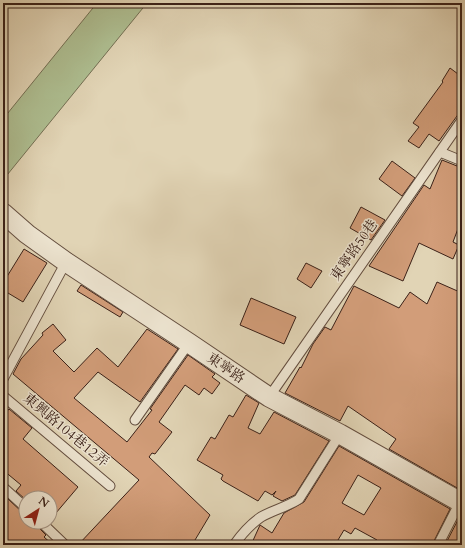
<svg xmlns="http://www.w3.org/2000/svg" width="465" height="548" font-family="Cardo,'Noto Serif TC',serif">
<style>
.green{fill:#aebe91;stroke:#747054}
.building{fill:#d29d79;stroke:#3b2118;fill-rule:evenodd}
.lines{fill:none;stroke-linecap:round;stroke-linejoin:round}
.service-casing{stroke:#644e3f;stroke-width:11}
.minor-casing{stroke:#644e3f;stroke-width:21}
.service{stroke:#ece3cf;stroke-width:9}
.minor{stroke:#ece3cf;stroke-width:19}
.labels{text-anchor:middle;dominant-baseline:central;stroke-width:3;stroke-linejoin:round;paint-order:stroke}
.street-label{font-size:14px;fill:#3b2118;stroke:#ece3cf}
</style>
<rect width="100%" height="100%" fill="#e1d4b5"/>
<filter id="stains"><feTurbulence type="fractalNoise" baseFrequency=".005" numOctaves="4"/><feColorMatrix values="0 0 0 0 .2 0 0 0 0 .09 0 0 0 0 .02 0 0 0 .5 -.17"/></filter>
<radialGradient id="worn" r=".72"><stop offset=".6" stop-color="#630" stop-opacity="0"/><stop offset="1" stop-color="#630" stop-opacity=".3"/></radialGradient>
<polygon class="green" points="97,3 147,3 3,180 3,119"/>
<g class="building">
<polygon points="450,68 462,77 462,109 439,141 429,134 419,148 408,141 419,127 413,123 443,82 442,81"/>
<polygon points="442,160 462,168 462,218 453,242 459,245 453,259 419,243 403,281 369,266 424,185 430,189"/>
<polygon points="392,161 415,178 402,196 379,179"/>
<polygon points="361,207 385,220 371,240 350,228"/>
<polygon points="24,249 47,263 23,302 3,290 3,283"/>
<polygon points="306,263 322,271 311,288 297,279"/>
<polygon points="437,282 462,293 462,483 459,489 389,449 396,439 348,406 340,421 285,393 300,367 301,368 313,344 325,327 331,330 354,286 399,308 410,292 427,304"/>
<polygon points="81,285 123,312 120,317 77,291"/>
<polygon points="251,298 296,317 284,344 240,325"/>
<polygon points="53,324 66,340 53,351 74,372 97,348 118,367 147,329 178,349 140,402 98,372 74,398 127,442 152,410 150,409 188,355 215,374 212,377 220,383 212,394 204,388 199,395 185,385 159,422 172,432 155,454 152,453 149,457 210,515 192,545 78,545 139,480 13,374 21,359 43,335 42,333"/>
<polygon points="246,395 259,403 248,428 260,434 274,412 329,441 295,495 282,501 273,496 276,491 272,495 265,491 258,501 223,481 221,479 223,475 197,460 211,437 215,439 229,415 233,417"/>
<polygon points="9,409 32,428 23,439 78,487 50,520 50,498 26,498 26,500 16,491 21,485 3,470 3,416"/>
<path d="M339,446L450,509L432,545H374L377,540L355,528L351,534L344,530L335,545H251L260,525L272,533L284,513L304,502ZM358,475L381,488L364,515L342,503Z"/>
<polygon points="8,499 22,512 26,514 26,522 35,522 37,526 46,535 44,537 53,545 11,545 3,537 3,504"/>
<polygon points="461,514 462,514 462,545 445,545"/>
</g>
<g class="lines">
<defs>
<g id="service">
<polyline points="440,152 462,161"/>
<polyline points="3,379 66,262"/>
<polyline points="3,396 110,486"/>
<polyline points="269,397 462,120"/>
<polyline points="135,420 189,343"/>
<polyline points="3,487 26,508"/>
<polyline points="41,522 65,545"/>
<path d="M234,545C241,535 251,524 261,517C273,510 287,507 299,499L340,434"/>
<polyline points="438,545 460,502"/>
</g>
<polyline id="minor" points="3,213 27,234 66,262 189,343 269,397 340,434 462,503"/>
</defs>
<use href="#service" class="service-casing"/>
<use href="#minor" class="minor-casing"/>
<use href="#service" class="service"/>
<use href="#minor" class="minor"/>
</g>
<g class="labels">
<g class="street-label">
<text transform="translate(354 250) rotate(-55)">東寧路50巷</text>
<text transform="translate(226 368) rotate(34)">東寧路</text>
<text transform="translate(66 430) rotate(40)">東興路104巷12弄</text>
</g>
</g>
<rect width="465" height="548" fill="none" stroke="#e1d4b5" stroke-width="16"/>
<rect x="4" y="4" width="457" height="540" fill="none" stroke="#3b2118" stroke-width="2"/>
<rect x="8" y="8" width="449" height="532" fill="none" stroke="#3b2118"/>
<g transform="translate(38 510) rotate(36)"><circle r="19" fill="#ece3cf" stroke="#a59586"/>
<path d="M0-3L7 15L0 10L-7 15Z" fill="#8f2418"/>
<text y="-6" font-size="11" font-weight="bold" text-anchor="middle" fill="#3b2118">N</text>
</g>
<rect width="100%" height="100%" filter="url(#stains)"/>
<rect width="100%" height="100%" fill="url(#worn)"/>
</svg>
